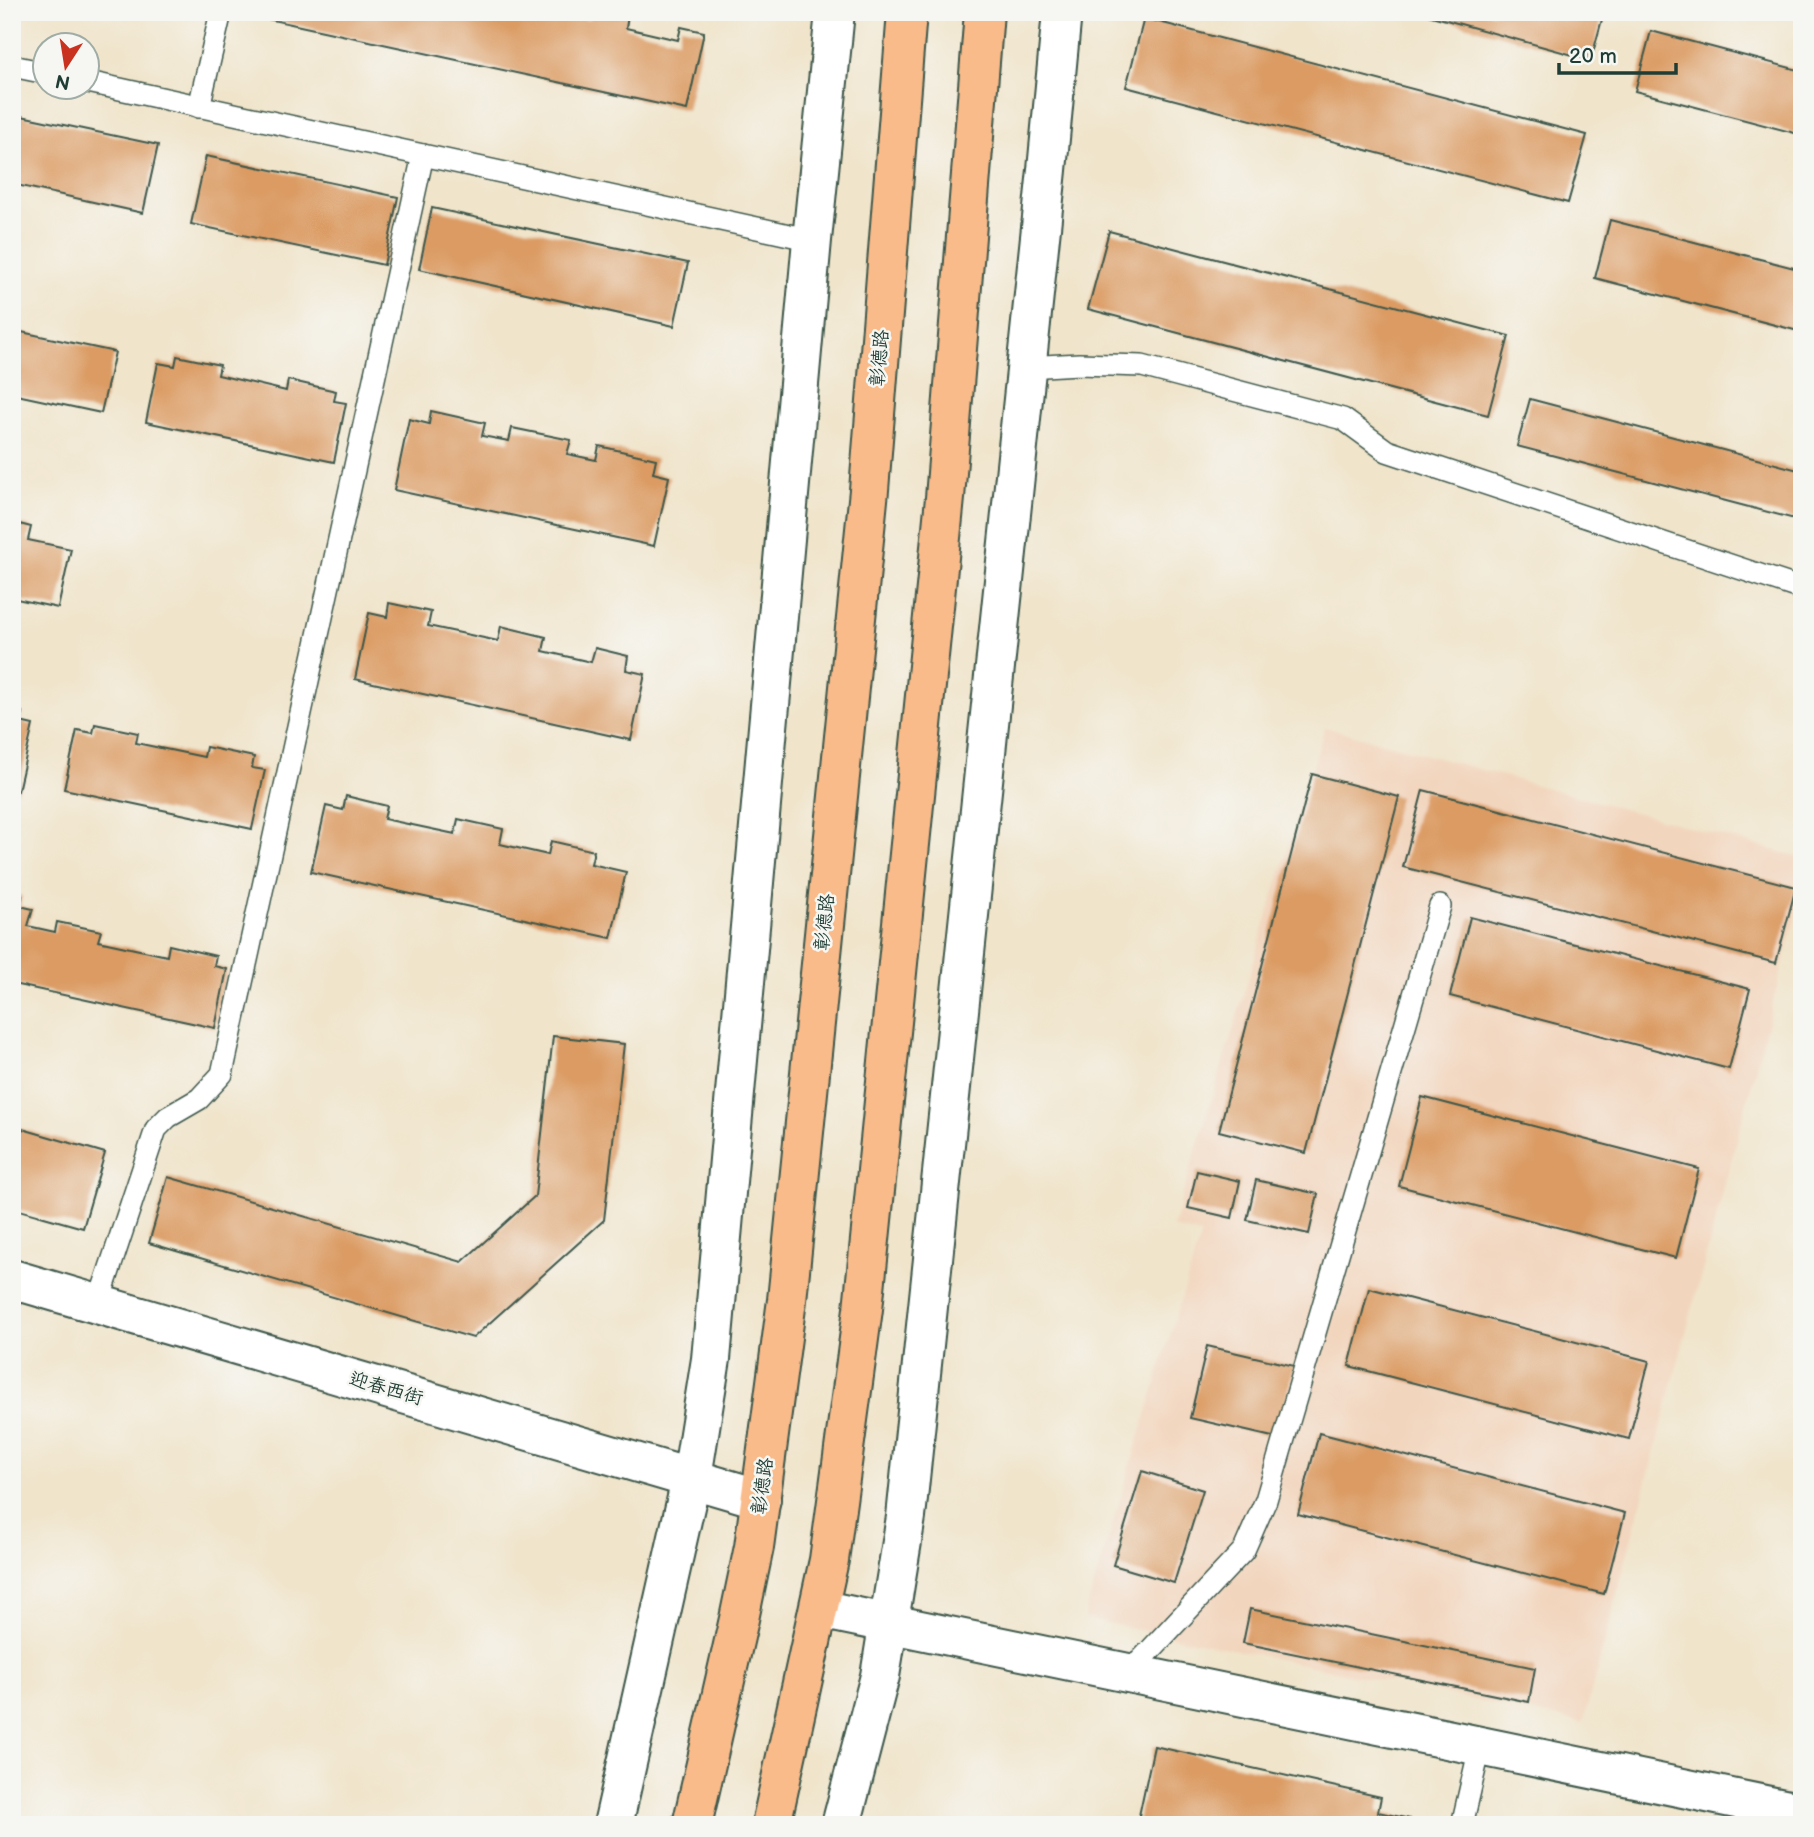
<svg xmlns="http://www.w3.org/2000/svg" width="1814" height="1837" font-family="'Balsamiq Sans','LXGW WenKai TC',sans-serif">
<style>
.built{fill:#f2d5bd}
.building{fill:#db9b64}
.lines{fill:none;stroke-linecap:round;stroke-linejoin:round}
.service-casing{stroke:#3e564a;stroke-width:24}
.minor-casing{stroke:#3e564a;stroke-width:42}
.primary-casing{stroke:#3e564a;stroke-width:42}
.service{stroke:#fff;stroke-width:21}
.minor{stroke:#fff;stroke-width:38}
.primary{stroke:#fabb8b;stroke-width:38}
.labels{text-anchor:middle;dominant-baseline:central;stroke-width:5;stroke-linejoin:round;paint-order:stroke}
.street-label{font-size:19px;fill:#1f3d34;stroke:#f6f6f2}
</style>
<rect width="100%" height="100%" fill="#f6f6f2"/>
<filter id="ink" filterUnits="userSpaceOnUse"><feTurbulence type="fractalNoise" baseFrequency=".0143" numOctaves="2"/><feDisplacementMap in="SourceGraphic" scale="14" xChannelSelector="R" yChannelSelector="G"/><feConvolveMatrix kernelMatrix="1 2 1 2 8 2 1 2 1" color-interpolation-filters="sRGB"/></filter>
<filter id="wash" filterUnits="userSpaceOnUse"><feTurbulence type="fractalNoise" baseFrequency=".00686" numOctaves="4" result="noise"/><feDisplacementMap in="SourceGraphic" scale="28" xChannelSelector="R" yChannelSelector="G"/><feGaussianBlur stdDeviation="1.57" result="paint"/><feColorMatrix in="noise" values="0 0 0 0 0 0 0 0 0 0 0 0 0 0 0 0 0 1.4 0 .05"/><feComposite in="paint" operator="in"/></filter>
<g filter="url(#wash)">
<rect width="100%" height="100%" fill="#f0e4ca"/>
<polygon class="built" points="1325,727 1802,858 1802,892 1583,1723 1084,1618 1201,1235 1173,1227"/>
<g id="blocks">
<g class="building">
<polygon points="255,12 554,12 589,20 591,12 615,12 628,15 626,28 678,40 681,27 704,32 687,110 254,16"/>
<polygon points="1417,12 1604,12 1591,60"/>
<polygon points="1144,18 1587,135 1568,203 1126,87"/>
<polygon points="1651,31 1802,71 1802,135 1635,91"/>
<polygon points="12,114 158,145 143,213 12,184"/>
<polygon points="206,156 398,197 384,265 191,224"/>
<polygon points="432,208 688,263 674,326 419,269"/>
<polygon points="1610,220 1802,270 1802,332 1595,278"/>
<polygon points="1109,231 1509,336 1488,415 1088,309"/>
<polygon points="12,330 115,352 101,413 12,394"/>
<polygon points="177,356 220,365 218,375 286,391 288,380 336,391 334,401 346,403 334,462 146,422 158,363 175,366"/>
<polygon points="1530,399 1802,471 1802,521 1517,446"/>
<polygon points="431,411 485,423 482,436 509,441 512,428 571,440 567,454 596,460 599,446 656,459 653,473 669,477 654,546 394,490 409,419 429,424"/>
<polygon points="12,522 31,527 28,540 71,549 58,608 12,598"/>
<polygon points="389,603 431,612 428,626 498,641 501,626 546,637 543,651 591,662 595,648 628,656 626,670 645,674 631,740 355,679 369,613 387,617"/>
<polygon points="12,710 22,712 20,722 33,725 18,791 12,789"/>
<polygon points="95,724 138,733 136,743 204,757 206,747 254,757 252,768 265,770 252,829 64,789 77,730 93,733"/>
<polygon points="1312,774 1399,797 1306,1153 1219,1131"/>
<polygon points="1423,790 1796,887 1776,963 1403,867"/>
<polygon points="346,796 387,806 384,819 455,834 458,819 503,829 500,844 548,855 551,841 594,851 591,864 626,872 611,938 311,872 326,806 343,810"/>
<polygon points="12,894 22,896 20,906 33,909 28,926 55,932 57,922 101,931 98,941 167,956 169,945 216,956 214,966 227,969 215,1028 13,984 17,968 12,967"/>
<polygon points="1470,917 1750,989 1729,1069 1450,996"/>
<polygon points="553,1036 624,1044 604,1220 473,1338 149,1243 168,1177 462,1262 535,1196"/>
<polygon points="1422,1097 1699,1169 1676,1258 1399,1186"/>
<polygon points="12,1126 105,1153 83,1228 12,1208"/>
<polygon points="1197,1171 1240,1181 1232,1218 1188,1208"/>
<polygon points="1256,1180 1318,1194 1309,1234 1247,1220"/>
<polygon points="1369,1288 1649,1361 1629,1439 1349,1366"/>
<polygon points="1207,1346 1294,1366 1277,1438 1190,1418"/>
<polygon points="1319,1433 1625,1513 1604,1594 1298,1514"/>
<polygon points="1142,1471 1203,1490 1174,1583 1113,1565"/>
<polygon points="1250,1609 1535,1668 1529,1702 1243,1643"/>
<polygon points="1154,1746 1381,1797 1378,1812 1410,1819 1408,1825 1137,1825"/>
</g>
</g>
</g>
<g filter="url(#ink)">
<use href="#blocks" fill-opacity="0" stroke="#3e564a" stroke-width="2"/>
<g class="lines">
<defs>
<g id="service">
<polyline points="12,66 46,73"/>
<polyline points="88,82 812,240"/>
<polyline points="199,107 221,12"/>
<polyline points="1027,367 1079,364 1142,366 1343,419 1387,451 1802,589"/>
<polyline points="98,1304 156,1129 168,1117 199,1099 222,1074 423,155"/>
<polyline points="1129,1673 1244,1550 1266,1500 1440,906"/>
<polyline points="1462,1825 1480,1747"/>
</g>
<g id="minor">
<polyline points="12,1279 761,1499"/>
<polyline points="819,1609 1789,1810"/>
<polyline points="613,1825 693,1471 711,1359 812,240 835,12"/>
<polyline points="841,1825 880,1676 906,1517 1047,170 1062,12"/>
</g>
<g id="primary">
<polyline points="692,1825 739,1619 754,1547 787,1300 869,490 907,12"/>
<polyline points="771,1825 829,1560 863,1309 945,498 984,12"/>
</g>
</defs>
<use href="#service" class="service-casing"/>
<use href="#minor" class="minor-casing"/>
<use href="#primary" class="primary-casing"/>
<use href="#service" class="service"/>
<use href="#minor" class="minor"/>
<use href="#primary" class="primary"/>
</g>
</g>
<g class="labels">
<g class="street-label">
<text transform="translate(880 358) rotate(-85)">彰德路</text>
<text transform="translate(825 922) rotate(-84)">彰德路</text>
<text transform="translate(386 1389) rotate(16)">迎春西街</text>
<text transform="translate(763 1486) rotate(-82)">彰德路</text>
</g>
</g>
<rect width="1814" height="1837" fill="none" stroke="#f6f6f2" stroke-width="42"/>
<g transform="translate(66 66) rotate(192)"><circle r="33" fill="#f6f6f2" stroke="#a0aca6" stroke-width="2"/>
<path d="M0-5L12 26L0 18L-12 26Z" fill="#c8321e"/>
<text y="-10" font-size="19" font-weight="bold" text-anchor="middle" fill="#1f3d34">N</text>
</g>
<path d="M1559 63v10h117v-10" fill="none" stroke="#1f3d34" stroke-width="3.5"/>
<text x="1569" y="63" font-size="21" fill="#1f3d34" stroke="#f6f6f2" stroke-width="5" paint-order="stroke">20 m</text>
</svg>
